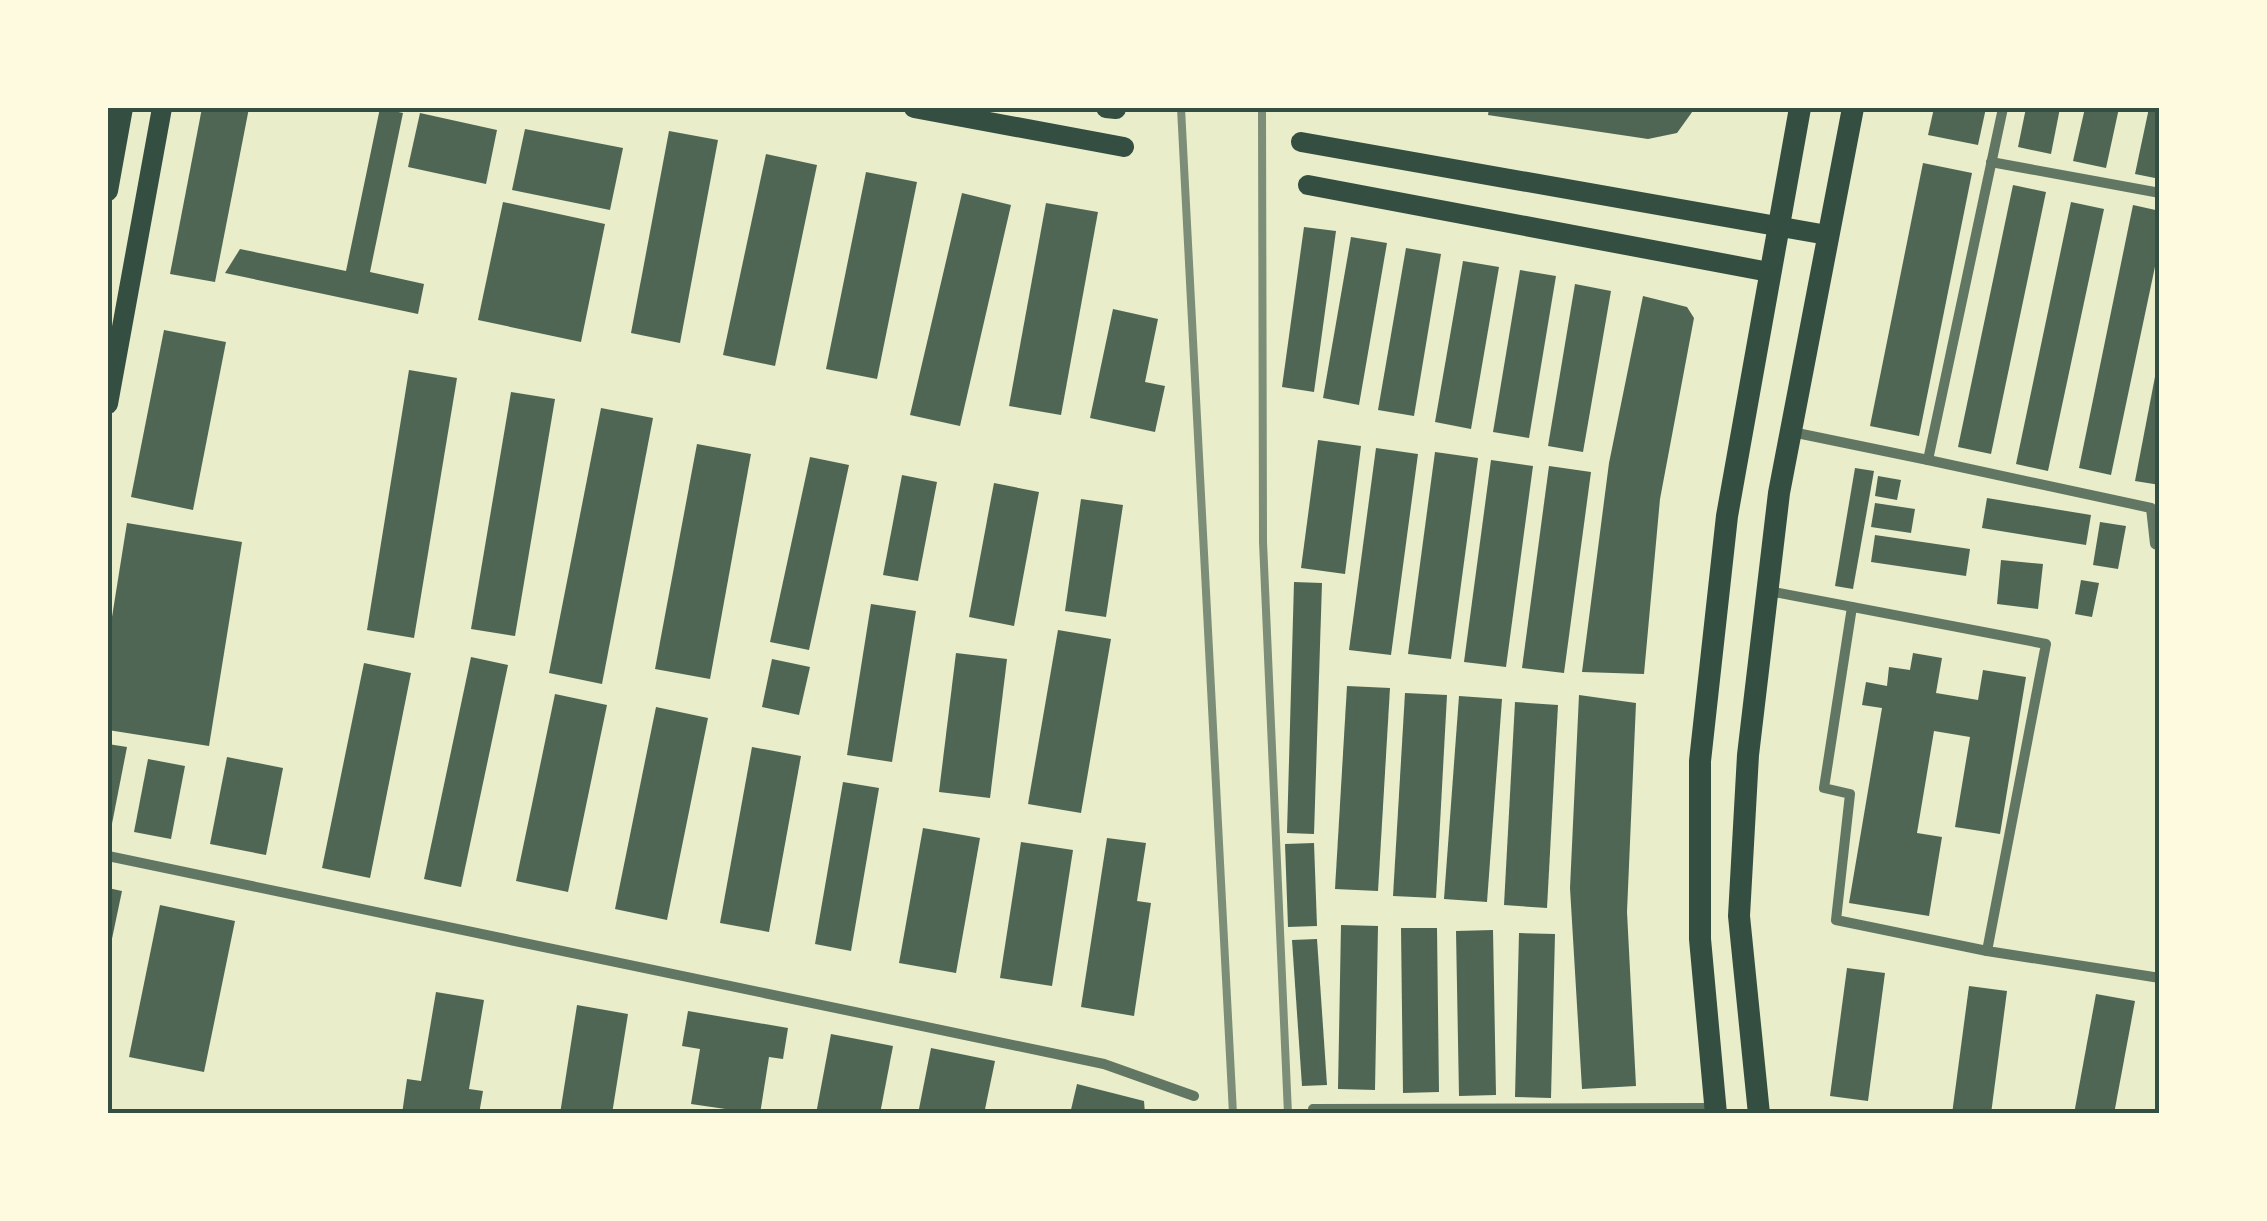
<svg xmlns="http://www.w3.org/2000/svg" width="2267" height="1221" font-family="'PT Sans',sans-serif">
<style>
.building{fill:#4f6655}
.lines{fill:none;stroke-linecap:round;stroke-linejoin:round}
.minor{stroke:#617663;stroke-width:10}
.secondary{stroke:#344e41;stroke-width:20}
.primary{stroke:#344e41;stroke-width:22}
.rail{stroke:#7c8e77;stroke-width:8}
.neatline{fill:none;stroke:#344e41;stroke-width:4}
</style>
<rect width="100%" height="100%" fill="#e9edc9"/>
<g class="building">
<polygon points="202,108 249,108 215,282 170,274"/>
<polygon points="380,108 403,113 370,272 424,284 418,314 225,273 240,249 346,271"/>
<polygon points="1489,108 1695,108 1677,133 1648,139 1488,115"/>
<polygon points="1934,108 1986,108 1978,145 1928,135"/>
<polygon points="2026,108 2060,108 2051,154 2018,147"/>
<polygon points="2085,108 2119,108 2106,168 2073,161"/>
<polygon points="2149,108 2160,108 2160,179 2135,174"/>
<polygon points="420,113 497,130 486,184 408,167"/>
<polygon points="525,129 623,148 610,210 512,190"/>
<polygon points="669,131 718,140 680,343 631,333"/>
<polygon points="766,154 817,165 775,366 723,355"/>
<polygon points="1923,163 1972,173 1919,436 1870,426"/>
<polygon points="866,172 917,182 877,379 826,369"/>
<polygon points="2013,185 2046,192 1991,454 1958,447"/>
<polygon points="962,193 1011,205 960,426 910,415"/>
<polygon points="503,202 605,224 581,342 478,320"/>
<polygon points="2071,202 2104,209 2048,471 2016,464"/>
<polygon points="1046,203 1098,212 1061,415 1009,406"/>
<polygon points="2133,205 2160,211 2160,243 2111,475 2079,468"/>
<polygon points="1304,227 1336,231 1314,392 1282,387"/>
<polygon points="1351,237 1387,243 1359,405 1323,398"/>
<polygon points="1406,248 1441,254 1414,416 1378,410"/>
<polygon points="1463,261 1499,267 1471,429 1435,422"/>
<polygon points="1520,270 1556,276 1529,438 1493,432"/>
<polygon points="1575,284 1611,291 1583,452 1548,446"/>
<polygon points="1643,296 1687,307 1694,318 1660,499 1644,674 1582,672 1609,463"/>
<polygon points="1113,309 1158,319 1145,382 1165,386 1155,432 1090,418"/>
<polygon points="164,330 226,342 193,510 131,497"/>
<polygon points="2158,361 2160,361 2160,485 2135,481"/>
<polygon points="409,370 457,378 414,638 367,630"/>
<polygon points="511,392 555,399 515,636 471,629"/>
<polygon points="601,408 653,418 602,684 549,673"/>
<polygon points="1318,440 1361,446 1345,574 1301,568"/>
<polygon points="697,444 751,454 710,679 655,669"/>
<polygon points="1376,448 1418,454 1391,655 1349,650"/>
<polygon points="1435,452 1478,458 1451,659 1408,654"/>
<polygon points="810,457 849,465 809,650 770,642"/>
<polygon points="1491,460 1533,466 1506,667 1464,662"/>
<polygon points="1549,466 1591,472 1564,673 1522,668"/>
<polygon points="1855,468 1874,471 1853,589 1835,586"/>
<polygon points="902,475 937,482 918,581 883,575"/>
<polygon points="1878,476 1901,480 1897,500 1875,496"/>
<polygon points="994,483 1039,492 1014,626 969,617"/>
<polygon points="1987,498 2091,515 2086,545 1982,528"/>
<polygon points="1081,499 1123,505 1106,617 1065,611"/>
<polygon points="1875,503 1915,509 1911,533 1871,527"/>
<polygon points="2100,522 2126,526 2118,569 2093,565"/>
<polygon points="127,523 242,542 209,746 108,730 108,642"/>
<polygon points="1875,535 1970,549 1966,576 1871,562"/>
<polygon points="2001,560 2043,564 2038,609 1997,604"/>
<polygon points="2081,580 2099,583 2092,617 2075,614"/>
<polygon points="1294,582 1322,583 1314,834 1287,833"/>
<polygon points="871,604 916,611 892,762 847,755"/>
<polygon points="1058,630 1111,639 1081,813 1028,804"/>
<polygon points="956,653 1007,659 990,798 939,792"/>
<polygon points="1913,653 1942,658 1936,693 1978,700 1983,670 2026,677 2000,834 1955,827 1970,737 1934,731 1917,833 1942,837 1929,916 1849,903 1882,708 1862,705 1866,682 1887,686 1889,667 1910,670"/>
<polygon points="471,657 508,665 461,887 424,879"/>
<polygon points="772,659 810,667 799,715 762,707"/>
<polygon points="364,663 411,673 370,878 322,868"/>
<polygon points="1347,686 1390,688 1378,891 1335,889"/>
<polygon points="1405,693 1447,695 1436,898 1393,896"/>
<polygon points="555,694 607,705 568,892 516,881"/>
<polygon points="1579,695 1636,703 1627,912 1636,1086 1582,1089 1570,888"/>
<polygon points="1459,696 1502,699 1487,902 1444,899"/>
<polygon points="1515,702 1558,705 1547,908 1504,905"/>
<polygon points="656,707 708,718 667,920 615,909"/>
<polygon points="108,744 127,747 109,839 108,839"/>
<polygon points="752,747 801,756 769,932 720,923"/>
<polygon points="227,757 283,768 266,855 210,844"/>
<polygon points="148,759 185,766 171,839 134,832"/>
<polygon points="843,782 879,788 851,951 815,944"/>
<polygon points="923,828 980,838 956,973 899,963"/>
<polygon points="1107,838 1146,843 1137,901 1151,903 1134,1016 1081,1007"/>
<polygon points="1021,842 1073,850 1052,986 1000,978"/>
<polygon points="1314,843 1317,926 1288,927 1285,844"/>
<polygon points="108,888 122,891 109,953 108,952"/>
<polygon points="160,905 235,921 204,1072 129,1057"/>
<polygon points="1341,925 1378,926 1375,1090 1338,1089"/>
<polygon points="1401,928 1437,928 1439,1092 1403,1093"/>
<polygon points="1493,930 1496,1095 1459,1096 1456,931"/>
<polygon points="1519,933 1555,934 1551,1098 1515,1097"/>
<polygon points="1317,939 1327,1085 1302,1086 1292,940"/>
<polygon points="1847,968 1885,973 1868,1101 1830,1096"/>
<polygon points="1969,986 2007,991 1991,1114 1952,1114"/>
<polygon points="436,992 484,1000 469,1089 483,1091 479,1114 402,1114 407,1079 421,1081"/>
<polygon points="2096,994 2135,1001 2114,1114 2074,1114"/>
<polygon points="577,1005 628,1014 612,1114 560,1114"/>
<polygon points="688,1011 788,1028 783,1059 769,1057 760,1114 691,1104 700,1049 682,1046"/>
<polygon points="831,1034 893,1046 880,1114 816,1114"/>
<polygon points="931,1048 995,1061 984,1114 918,1114"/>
<polygon points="1077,1084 1144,1101 1145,1114 1070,1114"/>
</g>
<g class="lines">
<g class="minor">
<polyline points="1991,162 2160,193"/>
<polyline points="1792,432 1928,460 2003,108"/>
<polyline points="1928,460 2151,508 2155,544 2160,546"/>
<polyline points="1769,591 2046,644 1987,951 2160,978"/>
<polyline points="1852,607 1824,788 1850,794 1836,920 1987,951"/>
<polyline points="108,856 1104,1064 1194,1096"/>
<polyline points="1313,1109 1715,1108"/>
</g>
<g class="secondary">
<polyline points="914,108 1124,147"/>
<polyline points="1106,108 1116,109"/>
<polyline points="1301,142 1827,235"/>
<polyline points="1308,185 1769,272"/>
<polyline points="108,191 123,108"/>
<polyline points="108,404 162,108"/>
</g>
<g class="primary">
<polyline points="1716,1114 1700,939 1700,761 1727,516 1800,108"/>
<polyline points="1759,1114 1739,916 1748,755 1779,493 1853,108"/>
</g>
<g class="rail">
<polyline points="1181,108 1233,1114"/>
<polyline points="1262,108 1263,542 1288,1114"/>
</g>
</g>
<rect width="2267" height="1221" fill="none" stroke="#fefae0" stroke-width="220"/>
<rect x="110" y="110" width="2047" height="1001" class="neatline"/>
</svg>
